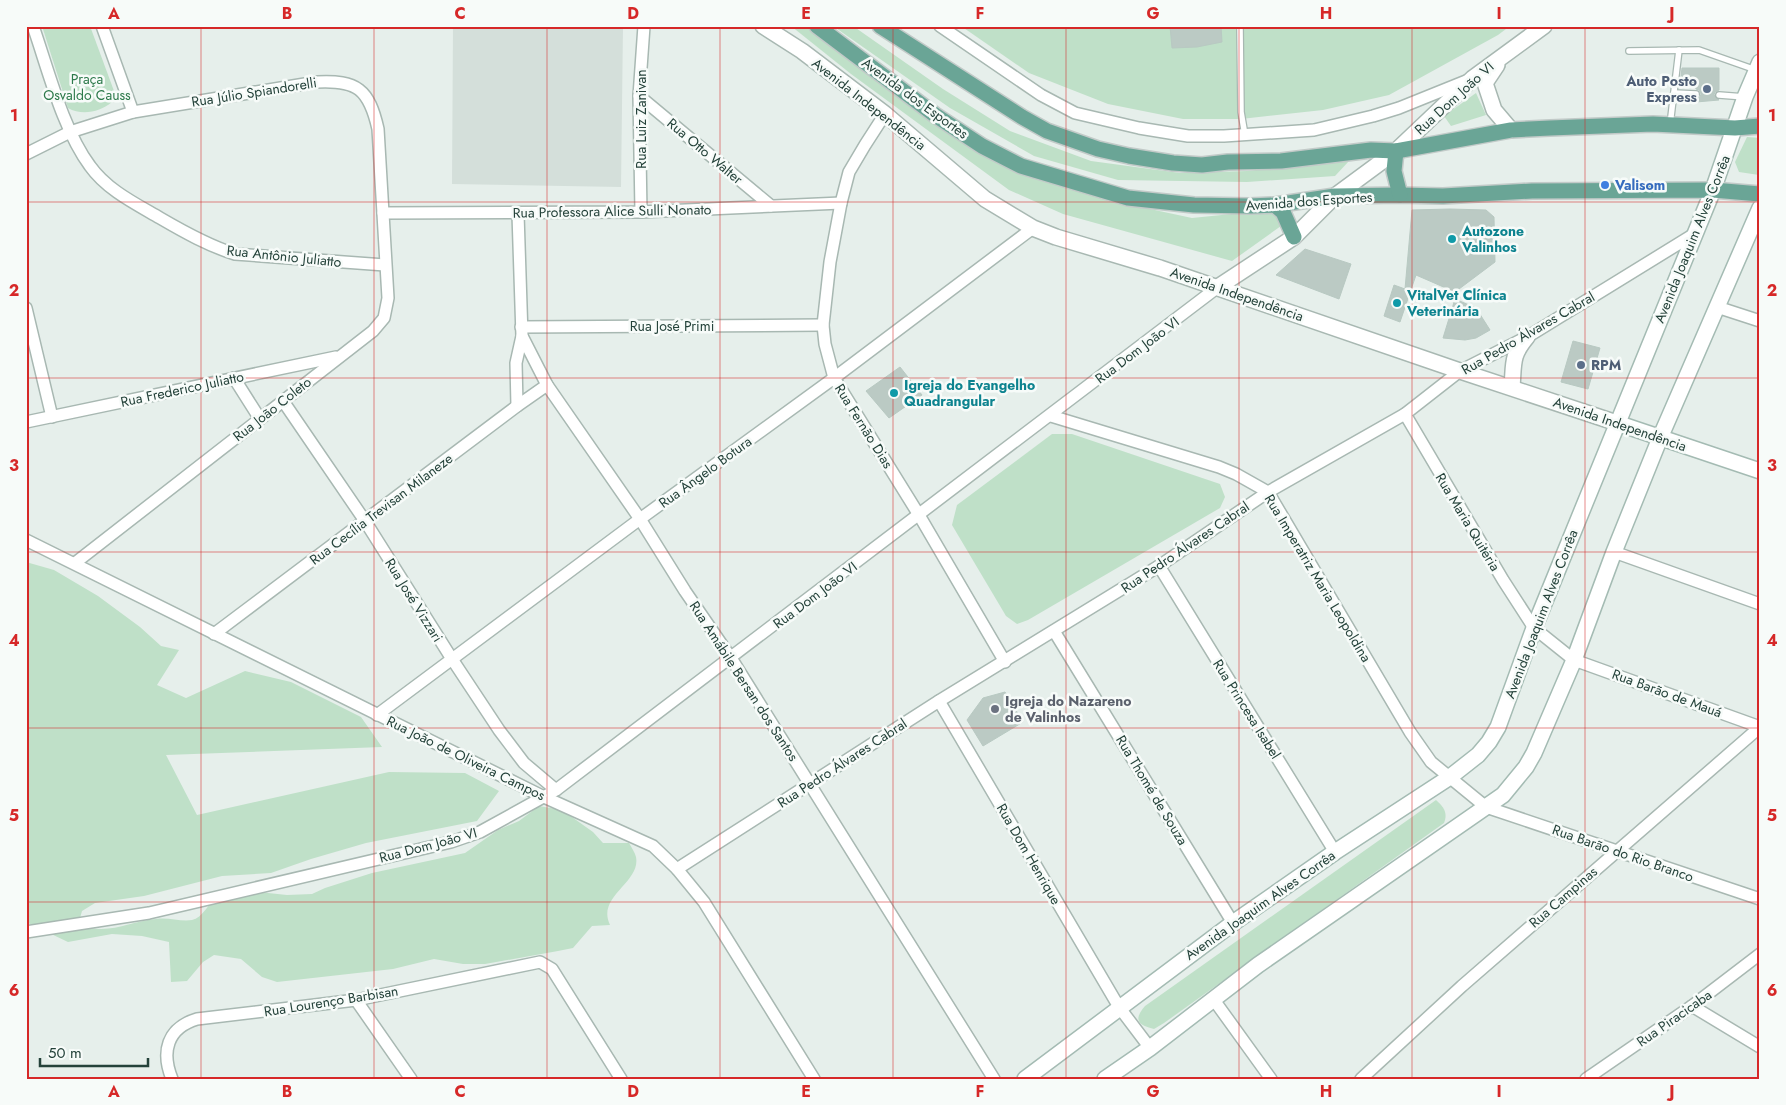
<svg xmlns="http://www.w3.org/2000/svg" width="1786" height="1105" font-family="Jost,sans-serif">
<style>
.built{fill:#d4dfda}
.green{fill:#bfe0c8}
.building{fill:#bbcac4;stroke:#b8c9c2}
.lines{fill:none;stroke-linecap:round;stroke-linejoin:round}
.service-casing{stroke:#a8b8b2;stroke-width:8}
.minor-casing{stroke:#a8b8b2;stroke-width:14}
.tertiary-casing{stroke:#a8b8b2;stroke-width:18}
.secondary-casing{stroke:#a4bbb3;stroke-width:18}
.primary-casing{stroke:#c2cac8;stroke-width:18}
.service{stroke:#fff;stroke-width:5.5}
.minor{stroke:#fff;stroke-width:11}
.tertiary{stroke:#fff;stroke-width:15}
.secondary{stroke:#fff;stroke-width:15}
.primary{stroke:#6aa596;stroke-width:15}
.grid{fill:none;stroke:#d62828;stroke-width:1;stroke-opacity:0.55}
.service-dot{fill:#5c6f8a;stroke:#f7fbf9;stroke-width:2}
.shop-dot{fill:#3f7fe0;stroke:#f7fbf9;stroke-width:2}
.culture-dot{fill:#0f9aa8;stroke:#f7fbf9;stroke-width:2}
.worship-dot{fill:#6b7280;stroke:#f7fbf9;stroke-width:2}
.labels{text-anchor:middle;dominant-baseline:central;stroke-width:5;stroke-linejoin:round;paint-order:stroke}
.park-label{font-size:14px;fill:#2d7a4b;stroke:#f7fbf9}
.service-label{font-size:14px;font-weight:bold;fill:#4e5e75;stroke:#f7fbf9;text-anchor:end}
.street-label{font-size:14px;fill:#24423a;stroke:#f7fbf9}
.shop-label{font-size:14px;font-weight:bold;fill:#366cbe;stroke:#f7fbf9;text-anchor:start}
.culture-label{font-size:14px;font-weight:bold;fill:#0d838f;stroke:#f7fbf9;text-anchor:start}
.worship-label{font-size:14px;font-weight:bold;fill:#5b616d;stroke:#f7fbf9;text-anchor:start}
.neatline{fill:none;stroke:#d62828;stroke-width:2}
.grid-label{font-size:16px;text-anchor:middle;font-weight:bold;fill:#d62828}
</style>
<rect width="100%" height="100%" fill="#e6efeb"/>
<polygon class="built" points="453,26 623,26 621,187 452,184"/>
<g class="green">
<path d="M42,26H90L114,91L112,102C100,112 82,116 68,108Z"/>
<polygon points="791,26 807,26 881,84 974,151 1025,175 1075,190 1136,206 1192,218 1271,210 1279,217 1281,226 1232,261 1063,214 1009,190 851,74"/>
<polygon points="833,26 853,26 943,89 1010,131 1091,161 1180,173 1247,171 1350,160 1335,176 1247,182 1118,180 1034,156 950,108"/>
<polygon points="961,26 1510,26 1498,35 1389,95 1323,110 1241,119 1183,119 1108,104 1029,73"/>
<polygon points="1476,93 1486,115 1451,126 1444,116"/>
<polygon points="1747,137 1760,138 1759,175 1739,172 1735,162"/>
<polygon points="1052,434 1072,434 1220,484 1225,497 1220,508 1028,620 1017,624 1006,616 952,525 957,505"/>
<path d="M26,562L54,570L98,596L140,627L161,646L179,650L157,685L186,698L245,671L291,682L361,717L382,747L166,755L197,815L389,772L465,773L499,791L477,821L366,843L311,859L271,873L222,876L144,896L95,903L82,911L80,918L83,926C109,935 131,921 156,919C168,917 181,922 192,920C202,918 210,903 216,895L248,891L287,895L312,894L325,888L372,873L465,853L498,830L519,821L539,806L562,810L593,832L603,843H629C632,848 635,853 636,857C641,883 596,896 610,925L592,926L573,948L558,951L485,964H463L434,959L393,969L277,982L262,977L241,959L214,955L203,962L187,981L171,982L169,942L142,936L112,934L68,942L26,922Z"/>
<path d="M1436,800C1444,807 1448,813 1444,823L1164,1023L1154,1029C1138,1025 1133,1020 1145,1006Z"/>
</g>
<g class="building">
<polygon points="1170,26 1221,26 1222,42 1197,47 1172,48"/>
<polygon points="1682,68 1719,68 1719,90 1715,92 1714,95 1719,100 1696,102 1696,99 1700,97 1701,94 1699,90 1696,89 1695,85 1680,84"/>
<polygon points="1450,209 1486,210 1494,217 1495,262 1455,292 1416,275 1400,322 1384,316 1394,285 1405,289 1412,210"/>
<polygon points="1305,249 1351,264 1339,299 1276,275"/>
<polygon points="1455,299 1476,308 1490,330 1476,338 1465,340 1443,338"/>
<polygon points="1573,341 1600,348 1588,389 1561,382"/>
<polygon points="900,367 922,395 889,418 866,391"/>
<polygon points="1005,692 1023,722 983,746 967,720 983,698"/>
</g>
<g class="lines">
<defs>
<g id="service">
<polyline points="1240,26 1241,112 1245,135"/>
<polyline points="1629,51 1699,50 1756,70"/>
<polyline points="1674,93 1696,94"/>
<polyline points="1719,95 1745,97"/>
<polyline points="1670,125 1679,50"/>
</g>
<g id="minor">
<path d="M33,26C48,69 63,130 90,166C107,190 136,204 160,218C184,232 209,246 235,254L385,265"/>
<polyline points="102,26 133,112"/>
<polyline points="940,26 1041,95 1075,113 1139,128 1188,136 1224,136 1314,130 1373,116 1399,108 1466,81"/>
<polyline points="639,96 771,206"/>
<polyline points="885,114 865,145 849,172 841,203 830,262 823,325 825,344 834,378 919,515 1005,662"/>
<path d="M26,154L70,132L133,112L317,82C357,80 369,89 378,129L388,298L384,318L373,331L75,563"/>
<polyline points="641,212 639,96 644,26"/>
<polyline points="383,213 641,212 841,203"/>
<polyline points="518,214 522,336 547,385 640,519 685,591 731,658 994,1079"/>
<polyline points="1717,307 1760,321"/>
<polyline points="26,308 52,417"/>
<polyline points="521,327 823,325"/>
<polyline points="234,378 260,419"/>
<polyline points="283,401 365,521 452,659 499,730 524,763 556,790"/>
<polyline points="517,406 516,363 522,336"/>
<polyline points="1405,414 1503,580 1534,628 1574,660 1760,727"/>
<polyline points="1051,416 1219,467 1236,474 1268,492 1410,732 1431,762 1486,807 1760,899"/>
<polyline points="26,422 336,357"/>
<polyline points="26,540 544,797 653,846 677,869 704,902 814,1079"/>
<polyline points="1614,552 1760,604"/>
<polyline points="1159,566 1335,852"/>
<polyline points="1054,631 1233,923"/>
<polyline points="214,634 517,406 547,385"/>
<polyline points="939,701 1119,1007 1150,1048"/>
<polyline points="377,715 640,519 834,378 1033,228"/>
<polyline points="677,869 939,701 1159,566 1268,492 1405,414 1460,371 1527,337 1696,233"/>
<polyline points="26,932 149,913 451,842 480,832 556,790 1218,287"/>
<polyline points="356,1000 411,1079"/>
<polyline points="1214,1000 1271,1079"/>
<polyline points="1692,1006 1760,1047"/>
<path d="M172,1079C161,1052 167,1028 197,1019L356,1000L540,962L552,969L621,1079"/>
<polyline points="1361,1079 1462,986 1760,727"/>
<polyline points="1586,1079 1692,1006 1760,954"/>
</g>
<g id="tertiary">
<polyline points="763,26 802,51 885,114 985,199 1033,228 1056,237 1160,268 1460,371 1617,423"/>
<polyline points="1497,65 1485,83 1494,110 1511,130"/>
<polyline points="1218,287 1294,237 1335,196 1396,151 1473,78 1544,26"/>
<path d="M1512,387C1514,363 1511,356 1527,337"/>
</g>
<g id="secondary">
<polyline points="1617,423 1760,471"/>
<polyline points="1025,1079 1233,923 1335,852 1450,777 1478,755 1489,742 1498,727 1534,628 1713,190 1745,97 1760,62"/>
<polyline points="1105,1079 1150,1048 1258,965 1503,795 1526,767 1534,753 1574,660 1614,552 1660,438 1760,208"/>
</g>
<g id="primary">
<polyline points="817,26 935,115 982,146 1021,166 1128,198 1194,205 1250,206 1275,205 1335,196 1400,195 1443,196 1532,191 1713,190 1760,194"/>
<polyline points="880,26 1022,117 1047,131 1098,149 1129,156 1173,163 1202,165 1228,162 1281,161 1371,150 1396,151 1511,130 1550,128 1653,124 1735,128 1760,126"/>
<polyline points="1396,151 1394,171 1400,195"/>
<polyline points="1275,205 1283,212 1294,237"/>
</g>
</defs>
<use href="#service" class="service-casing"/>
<use href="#minor" class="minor-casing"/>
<use href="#tertiary" class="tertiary-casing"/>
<use href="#secondary" class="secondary-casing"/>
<use href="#primary" class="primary-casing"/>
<use href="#service" class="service"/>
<use href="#minor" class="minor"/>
<use href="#tertiary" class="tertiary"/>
<use href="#secondary" class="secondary"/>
<use href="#primary" class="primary"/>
</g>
<path class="grid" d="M201,26V1079M374,26V1079M547,26V1079M720,26V1079M893,26V1079M1066,26V1079M1239,26V1079M1412,26V1079M1585,26V1079M26,202H1760M26,378H1760M26,552H1760M26,728H1760M26,902H1760"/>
<g class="service-dot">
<circle cx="1707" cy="89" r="5"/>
<circle cx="1581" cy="365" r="5"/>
</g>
<circle class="shop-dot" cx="1605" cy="185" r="5"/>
<g class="culture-dot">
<circle cx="1452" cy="239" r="5"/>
<circle cx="1397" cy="303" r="5"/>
<circle cx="894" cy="393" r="5"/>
</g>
<circle class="worship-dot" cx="995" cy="709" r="5"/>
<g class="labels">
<g class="park-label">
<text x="87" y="79">Praça<tspan x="87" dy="16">Osvaldo Causs</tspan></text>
</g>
<g class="service-label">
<text x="1697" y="81">Auto Posto<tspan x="1697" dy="16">Express</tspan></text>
<text x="1591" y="365" text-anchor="start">RPM</text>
</g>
<g class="street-label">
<text transform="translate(254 92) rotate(-9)">Rua Júlio Spiandorelli</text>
<text transform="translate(915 98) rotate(36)">Avenida dos Esportes</text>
<text transform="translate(1454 98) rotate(-42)">Rua Dom João VI</text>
<text transform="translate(869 104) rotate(38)">Avenida Independência</text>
<text transform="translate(641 119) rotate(-90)">Rua Luiz Zanivan</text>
<text transform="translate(705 151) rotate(40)">Rua Otto Walter</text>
<text transform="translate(1309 201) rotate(-4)">Avenida dos Esportes</text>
<text transform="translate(612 211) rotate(-1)">Rua Professora Alice Sulli Nonato</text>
<text transform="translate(1692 239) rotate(-68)">Avenida Joaquim Alves Corrêa</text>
<text transform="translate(284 256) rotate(6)">Rua Antônio Juliatto</text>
<text transform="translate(1237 294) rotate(19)">Avenida Independência</text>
<text x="672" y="326">Rua José Primi</text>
<text transform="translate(1528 333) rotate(-30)">Rua Pedro Álvares Cabral</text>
<text transform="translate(1137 350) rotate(-37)">Rua Dom João VI</text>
<text transform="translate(182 389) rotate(-12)">Rua Frederico Juliatto</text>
<text transform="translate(272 409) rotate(-38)">Rua João Coleto</text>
<text transform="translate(1620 424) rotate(19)">Avenida Independência</text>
<text transform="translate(864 426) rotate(58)">Rua Fernão Dias</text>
<text transform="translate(705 472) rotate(-36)">Rua Ângelo Botura</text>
<text transform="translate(381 509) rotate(-37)">Rua Cecília Trevisan Milaneze</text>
<text transform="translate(1468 522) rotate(59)">Rua Maria Quitéria</text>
<text transform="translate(1185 547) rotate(-34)">Rua Pedro Álvares Cabral</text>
<text transform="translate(1318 578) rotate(59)">Rua Imperatriz Maria Leopoldina</text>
<text transform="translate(815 595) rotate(-37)">Rua Dom João VI</text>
<text transform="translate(414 600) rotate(58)">Rua José Vizzari</text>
<text transform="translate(1541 614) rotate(-69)">Avenida Joaquim Alves Corrêa</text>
<text transform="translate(744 681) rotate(57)">Rua Amábile Bersan dos Santos</text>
<text transform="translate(1667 693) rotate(20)">Rua Barão de Mauá</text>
<text transform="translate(1247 709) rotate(58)">Rua Princesa Isabel</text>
<text transform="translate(466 758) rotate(26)">Rua João de Oliveira Campos</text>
<text transform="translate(842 763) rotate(-33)">Rua Pedro Álvares Cabral</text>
<text transform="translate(1152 790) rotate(59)">Rua Thomé de Souza</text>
<text transform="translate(428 845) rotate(-15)">Rua Dom João VI</text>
<text transform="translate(1623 853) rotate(19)">Rua Barão do Rio Branco</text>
<text transform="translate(1029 854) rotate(60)">Rua Dom Henrique</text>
<text transform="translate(1563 897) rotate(-41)">Rua Campinas</text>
<text transform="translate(1260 905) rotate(-35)">Avenida Joaquim Alves Corrêa</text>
<text transform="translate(331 1001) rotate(-9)">Rua Lourenço Barbisan</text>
<text transform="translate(1674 1018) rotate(-35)">Rua Piracicaba</text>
</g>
<g class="shop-label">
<text x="1615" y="185">Valisom</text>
</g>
<g class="culture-label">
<text x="1462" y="231">Autozone<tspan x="1462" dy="16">Valinhos</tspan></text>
<text x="1407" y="295">VitalVet Clínica<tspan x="1407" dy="16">Veterinária</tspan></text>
<text x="904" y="385">Igreja do Evangelho<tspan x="904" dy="16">Quadrangular</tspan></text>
</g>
<g class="worship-label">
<text x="1005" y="701">Igreja do Nazareno<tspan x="1005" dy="16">de Valinhos</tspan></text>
</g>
</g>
<rect width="1786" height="1105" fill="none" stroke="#f7fbf9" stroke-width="55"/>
<path d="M40 1058v8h108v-8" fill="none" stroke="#24423a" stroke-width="2.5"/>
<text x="48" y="1058" font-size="15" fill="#24423a" stroke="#f7fbf9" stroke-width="4" paint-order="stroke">50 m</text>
<rect x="28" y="28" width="1730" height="1050" class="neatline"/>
<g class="grid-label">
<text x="114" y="19">A</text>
<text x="287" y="19">B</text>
<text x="460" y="19">C</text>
<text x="633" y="19">D</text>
<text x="806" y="19">E</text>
<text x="980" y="19">F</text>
<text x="1153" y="19">G</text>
<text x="1326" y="19">H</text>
<text x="1499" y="19">I</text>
<text x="1672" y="19">J</text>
<text x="14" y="121">1</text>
<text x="1772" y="121">1</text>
<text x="14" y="296">2</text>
<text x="1772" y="296">2</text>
<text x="14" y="471">3</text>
<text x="1772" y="471">3</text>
<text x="14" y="646">4</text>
<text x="1772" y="646">4</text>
<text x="14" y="821">5</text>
<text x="1772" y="821">5</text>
<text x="14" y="996">6</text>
<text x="1772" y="996">6</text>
<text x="114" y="1097">A</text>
<text x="287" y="1097">B</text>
<text x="460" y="1097">C</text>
<text x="633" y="1097">D</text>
<text x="806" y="1097">E</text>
<text x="980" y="1097">F</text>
<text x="1153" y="1097">G</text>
<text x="1326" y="1097">H</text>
<text x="1499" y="1097">I</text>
<text x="1672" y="1097">J</text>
</g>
</svg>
